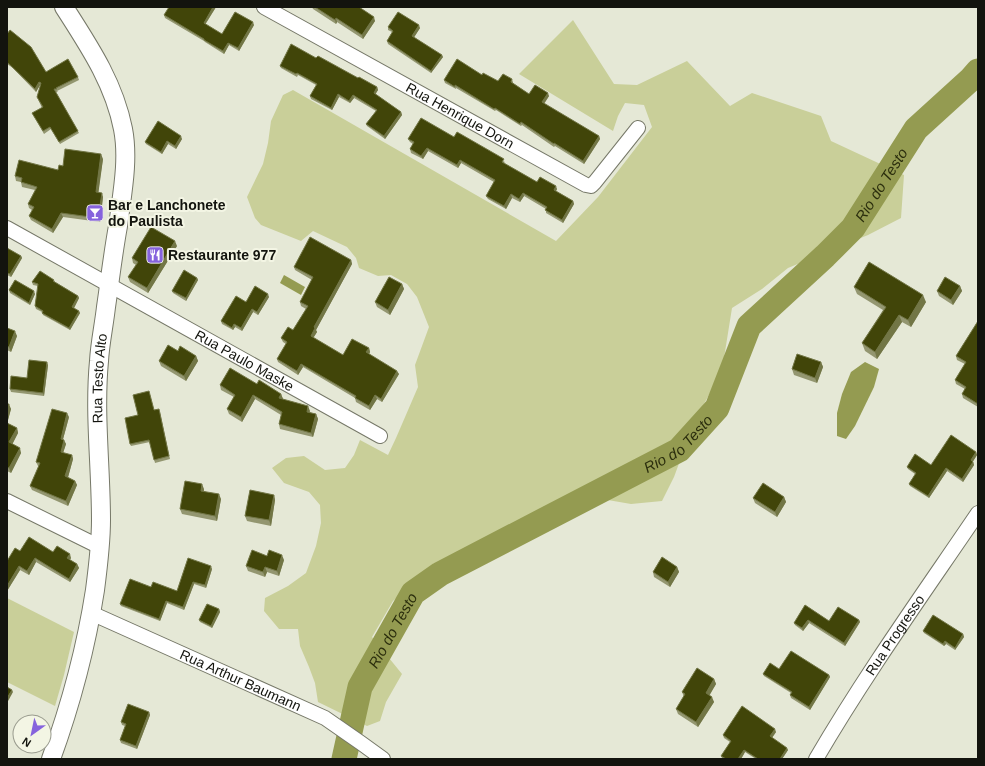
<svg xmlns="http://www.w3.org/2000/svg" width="985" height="766" font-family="Helvetica,sans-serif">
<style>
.green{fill:#c9cf99}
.water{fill:#949b51}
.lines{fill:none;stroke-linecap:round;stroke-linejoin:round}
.river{stroke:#949b51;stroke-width:25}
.minor-casing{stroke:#767868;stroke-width:16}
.major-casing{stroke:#767868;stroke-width:20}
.minor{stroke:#fff;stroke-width:14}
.major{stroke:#fff;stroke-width:18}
.wall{fill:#939670}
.shaded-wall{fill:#727646}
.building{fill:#414509;stroke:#727646}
.labels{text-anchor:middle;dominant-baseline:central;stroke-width:4;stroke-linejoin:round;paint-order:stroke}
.street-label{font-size:14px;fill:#13140e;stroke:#f3f5e4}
.poi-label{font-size:14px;font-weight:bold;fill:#13140e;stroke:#f3f5e4;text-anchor:start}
.water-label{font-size:15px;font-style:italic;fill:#2b2e0d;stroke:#f3f5e4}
</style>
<rect width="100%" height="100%" fill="#e5e8d6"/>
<g class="green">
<polygon points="573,20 614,84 637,85 687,61 730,106 752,93 821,116 831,141 904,175 901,218 868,235 788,268 762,289 732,308 724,358 710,393 695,420 674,477 662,501 631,504 573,494 539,511 485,541 433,566 393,601 372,637 402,674 386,702 380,721 367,726 318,702 315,683 309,667 300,646 298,629 279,629 264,611 265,598 288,586 306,573 316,546 321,523 320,505 309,492 284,483 272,468 286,458 304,456 325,470 345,468 354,455 360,440 388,455 396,438 418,387 415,365 429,327 417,297 407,284 391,275 378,276 359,268 356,258 347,247 313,231 301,241 261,225 255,218 247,197 263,164 268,143 271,121 283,95 293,90 556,241 598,197 652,127 644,105 625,103 618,116 613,131 519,74"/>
<polygon points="7,598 74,632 64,675 55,706 7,682"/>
</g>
<g class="water">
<polygon points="284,275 305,287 301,295 280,283"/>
<polygon points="865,362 879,369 874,387 855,426 846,439 837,436 837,413 842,394 851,372"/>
</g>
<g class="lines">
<path class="river" id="s1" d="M344,759L360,687L413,593L440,574L679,450L717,408L749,326L825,256L853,228L916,129L971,79L978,71"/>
<defs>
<g id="minor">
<path id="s2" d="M264,7L586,185L591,186L595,182L638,128"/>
<path id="s3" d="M7,228L380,436"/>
<polyline points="7,501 100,547"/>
<path id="s4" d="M91,613L325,718L361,743L383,759"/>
<path id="s5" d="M816,759C865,675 923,594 978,513"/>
</g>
<g id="major">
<path id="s6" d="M51,759C71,704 86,648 95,590C98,567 101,544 101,520C101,467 94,414 99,361C100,343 104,325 106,307C110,280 113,253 118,226C122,194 129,160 123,129C114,83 89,46 64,7"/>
</g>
</defs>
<use href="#minor" class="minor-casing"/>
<use href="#major" class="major-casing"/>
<use href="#minor" class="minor"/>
<use href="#major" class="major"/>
</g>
<g class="wall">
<polygon points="216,7 205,25 222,34 254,25 239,51 229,45 224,54 205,42 204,41 165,18 164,15"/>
<polygon points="312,7 359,7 375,21 363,39 337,22 336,24 313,9"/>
<polygon points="388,27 420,28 414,37 443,57 431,73 388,44 387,41 392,32 388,30"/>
<polygon points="7,34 46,72 78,77 79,80 57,91 58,92 56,92 79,133 60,144 51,129 44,134 32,113 42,108 37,97 41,85 40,85 36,92 13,68 7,64"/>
<polygon points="316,58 377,87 378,90 375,94 401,112 402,115 385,139 367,126 366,124 376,111 354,98 350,103 339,97 332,110 311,99 310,96 316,85 298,75 297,77 281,68 280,66"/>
<polygon points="512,79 513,82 513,83 529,94 549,96 544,104 599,136 600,139 584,164 555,146 554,147 522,125 521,126 496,110 495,111 456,88 456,89 445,83 444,80 498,81"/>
<polygon points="454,137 505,162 504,163 537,182 557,189 556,191 573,201 574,204 563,223 546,213 546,209 524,196 520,202 512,198 506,209 488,199 486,196 494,182 461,163 458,168 428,151 423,159 411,153 410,149 413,144 410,142 408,139"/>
<polygon points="182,139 176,149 168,144 162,154 146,144 145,142"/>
<polygon points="103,159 98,192 103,197 100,222 63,217 53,233 31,220 29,216 32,210 29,208 28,204 35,190 22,187 21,182 16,181 15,176 58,170 63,166"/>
<polygon points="177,246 148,293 130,282 128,277 136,265 133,263 132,258"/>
<polygon points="7,248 21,256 22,258 11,277 7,275"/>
<polygon points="351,260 352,264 316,330 317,332 313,338 343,355 369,348 370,352 369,354 399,374 382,402 377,399 370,410 356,402 355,398 303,367 298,375 278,362 277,359 286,344 283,342 281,338 293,330 306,309 301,306 300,302 312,280 295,270 294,267"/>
<polygon points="197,278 198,280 186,301 173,293 172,291"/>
<polygon points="54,280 55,282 78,296 79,298 74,308 80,313 70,330 43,315 42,312 36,309 35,306 38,286 33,285 32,282"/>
<polygon points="402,284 404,289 390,315 377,307 375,302"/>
<polygon points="960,286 962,291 953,305 939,296 937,291"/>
<polygon points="854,287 926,302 911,327 902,322 877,359 865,351 862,343 883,310 857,294"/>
<polygon points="9,290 35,294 30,305 10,293"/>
<polygon points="269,297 258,315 253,312 242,331 235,327 233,330 222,324 221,321 246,302"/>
<polygon points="978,321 978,407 963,398 962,394 965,389 956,384 955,380 965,364 957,360 956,356"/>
<polygon points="7,328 17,336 11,352 7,350"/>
<polygon points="178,351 196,356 198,361 186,381 161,366 159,361"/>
<polygon points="821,362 823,367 817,383 794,375 792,369"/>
<polygon points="48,365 44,396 11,392 10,389 27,378"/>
<polygon points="257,384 281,394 283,399 282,399 310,411 309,412 316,414 318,419 313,437 280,429 279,424 281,415 255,399 242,422 229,414 227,409 234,397 221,390 220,385"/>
<polygon points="149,391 154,410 160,412 170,459 155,463 150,442 131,446 130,444 138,415"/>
<polygon points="7,404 11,409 7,423 17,428 18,433 12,444 21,453 11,473 7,471"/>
<polygon points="69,417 63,439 66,444 63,453 72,455 73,459 68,477 75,481 77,485 68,506 32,490 30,486 39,466 38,466 36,462"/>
<polygon points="976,452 977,455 973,461 974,465 963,482 947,471 929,498 910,486 909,484 915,474 908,469 907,467 931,465"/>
<polygon points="204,489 204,491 221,499 217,521 182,514 180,509"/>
<polygon points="274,495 275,500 271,526 247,521 245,516"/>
<polygon points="784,497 786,502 777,517 755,503 753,498"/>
<polygon points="20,551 53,552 71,558 70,560 77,564 79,568 70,582 36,562 29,575 20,570 7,591 7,561"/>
<polygon points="267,556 284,560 279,576 267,572 265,577 248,571 246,566"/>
<polygon points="677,567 679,572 670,587 654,577 653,572"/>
<polygon points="212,569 206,588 194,584 184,610 167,603 160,621 121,606 120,604 151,587 177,591"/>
<polygon points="805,605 829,621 859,620 860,622 845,646 809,623 803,631 795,625 794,623"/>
<polygon points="219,609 220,612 212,628 200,622 199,620"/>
<polygon points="923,631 963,634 964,637 955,650 946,644 944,646 924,633"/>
<polygon points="779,669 829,675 830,677 810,710 791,698 790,695 791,693 764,676 763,674"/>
<polygon points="714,679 716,684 709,695 714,702 698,727 678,714 676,709 684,697 682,692"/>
<polygon points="149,712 150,715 137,749 121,743 120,740 125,726 122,725 121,722"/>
<polygon points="776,732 772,738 788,750 782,759 756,759 745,752 741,759 723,759 722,758 721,756 730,742 724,738 723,735"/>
</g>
<g class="shaded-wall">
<polygon points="213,7 216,7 204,26 204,23"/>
<polygon points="374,17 375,21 363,39 362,35"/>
<polygon points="336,18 337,22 336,24 335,20"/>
<polygon points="253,22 254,25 239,51 238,48"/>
<polygon points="419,25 420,28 413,39 412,36"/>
<polygon points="228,43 229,45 224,54 223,51"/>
<polygon points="442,55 443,57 431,73 431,71"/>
<polygon points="39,82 40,85 36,92 35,89"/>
<polygon points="377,87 378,90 375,95 374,93"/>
<polygon points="548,93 549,96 543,105 542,102"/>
<polygon points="338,94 339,97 332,110 331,108"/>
<polygon points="353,95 354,98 350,103 349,101"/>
<polygon points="401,112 402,115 385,139 384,136"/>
<polygon points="181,136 182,139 176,149 175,146"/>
<polygon points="599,136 600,139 584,164 583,161"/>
<polygon points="167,141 168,144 162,154 161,152"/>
<polygon points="427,148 428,151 423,159 421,156"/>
<polygon points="101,154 103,159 98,196 96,192"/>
<polygon points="460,160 461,163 458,168 457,165"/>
<polygon points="556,186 557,189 555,193 554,190"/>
<polygon points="102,193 103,197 100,222 98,218"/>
<polygon points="523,193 524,196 520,202 519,199"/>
<polygon points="511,194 512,198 506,209 504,206"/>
<polygon points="573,201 574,204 563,223 562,220"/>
<polygon points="61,213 63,217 53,233 52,229"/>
<polygon points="175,241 177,246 148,293 147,288"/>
<polygon points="21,256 22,258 11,277 10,274"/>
<polygon points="351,260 352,264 316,330 317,332 312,340 311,336 314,327"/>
<polygon points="197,278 198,280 186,301 186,298"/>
<polygon points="402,284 404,289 390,315 388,310"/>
<polygon points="960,286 962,291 953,305 951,300"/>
<polygon points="34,291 35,294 30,305 29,303"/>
<polygon points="268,294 269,297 258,315 257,312"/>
<polygon points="923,295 926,302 911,327 908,320"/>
<polygon points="78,296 79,298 73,310 72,307"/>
<polygon points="252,309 253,312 242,331 241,328"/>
<polygon points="79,311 80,313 70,330 69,328"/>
<polygon points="899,315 902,322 877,359 875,352"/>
<polygon points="234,324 235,327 233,330 232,328"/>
<polygon points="15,331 17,336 11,352 9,347"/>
<polygon points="369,348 370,352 368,356 366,352"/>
<polygon points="196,356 198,361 186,381 184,376"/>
<polygon points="47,362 48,365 44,396 43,393"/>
<polygon points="821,362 823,367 817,383 815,378"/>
<polygon points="301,364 303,367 298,375 297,371"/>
<polygon points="397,371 399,374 382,402 381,399"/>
<polygon points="281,394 283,399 280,403 279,398"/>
<polygon points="253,395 255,399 242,422 241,417"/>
<polygon points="375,395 377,399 370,410 369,406"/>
<polygon points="9,404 11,409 7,424 7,413"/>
<polygon points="308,406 310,411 308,416 307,412"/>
<polygon points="67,413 69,417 62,443 61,439"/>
<polygon points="316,414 318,419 313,437 311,433"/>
<polygon points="17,428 18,433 11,447 9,442"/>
<polygon points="64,440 66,444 62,456 61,452"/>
<polygon points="20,448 21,453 11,473 9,468"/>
<polygon points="976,452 977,455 972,463 971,460"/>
<polygon points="72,455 73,459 67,481 65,476"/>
<polygon points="973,462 974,465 963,482 962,479"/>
<polygon points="946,468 947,471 929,498 928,496"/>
<polygon points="75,481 77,485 68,506 66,501"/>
<polygon points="202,484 204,489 203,496 201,491"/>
<polygon points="219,494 221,499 217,521 215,516"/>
<polygon points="274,495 275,500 271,526 269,520"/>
<polygon points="784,497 786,502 777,517 775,512"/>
<polygon points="70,554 71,558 68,562 67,558"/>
<polygon points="282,555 284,560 279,576 277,571"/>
<polygon points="35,558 36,562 29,575 27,571"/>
<polygon points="77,564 79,568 70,582 69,579"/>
<polygon points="19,566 20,570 7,591 7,586"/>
<polygon points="211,566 212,569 206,588 205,585"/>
<polygon points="265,567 267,572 265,577 263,572"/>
<polygon points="677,567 679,572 670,587 668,582"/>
<polygon points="193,582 194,584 184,610 183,607"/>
<polygon points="166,601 167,603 160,621 159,619"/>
<polygon points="219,609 220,612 212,628 211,626"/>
<polygon points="808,620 809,623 803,631 802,628"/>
<polygon points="859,620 860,622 845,646 844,643"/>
<polygon points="963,634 964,637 955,650 955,648"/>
<polygon points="945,641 946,644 944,646 943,644"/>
<polygon points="829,675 830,677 810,710 809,707"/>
<polygon points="714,679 716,684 708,698 706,693"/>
<polygon points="12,690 13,692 7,703 7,698"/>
<polygon points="712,697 714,702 698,727 696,722"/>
<polygon points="149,712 150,715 137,749 136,746"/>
<polygon points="775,729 776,732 771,739 770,736"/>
<polygon points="787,748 788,750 782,759 780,759"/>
<polygon points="744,750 745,752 741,759 738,759"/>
</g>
<g class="building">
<polygon points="169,7 213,7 204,23 222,34 235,12 253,22 238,48 228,43 223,51 204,40 204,39 164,15"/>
<polygon points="315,7 359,7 374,17 362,35 336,18 335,20"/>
<polygon points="398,12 419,25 412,36 442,55 431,71 387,41 393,31 388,27"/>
<polygon points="10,30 31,47 46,72 68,59 78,77 56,88 57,89 54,89 78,131 59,142 50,127 43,131 32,113 43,107 37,97 41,83 39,82 35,89 7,62 7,34"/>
<polygon points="291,44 316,58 318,56 358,78 359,77 377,87 374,93 401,112 384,136 366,124 377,110 353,95 349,101 338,94 331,108 310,96 317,84 297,73 296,74 280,66"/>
<polygon points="457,59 482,75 483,73 498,81 503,74 512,79 511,82 529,94 535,85 548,93 542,102 599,136 583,161 554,143 554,144 521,122 520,124 495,108 494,109 455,85 455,87 444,80"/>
<polygon points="421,118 454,137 457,132 504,159 502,162 537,182 540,177 556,186 554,190 573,201 562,220 545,210 547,207 523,193 519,199 511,194 504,206 486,196 495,180 460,160 457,165 427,148 421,156 410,149 414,142 408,139"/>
<polygon points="158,121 181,136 175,146 167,141 161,152 145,142"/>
<polygon points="65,149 101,154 96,192 102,193 98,218 61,213 52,229 29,216 34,207 28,204 37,187 21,182 22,178 15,176 19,160 58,170 59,165 63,166"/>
<polygon points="151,227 175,241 147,288 128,277 138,262 132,258"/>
<polygon points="310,237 351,260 314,327 315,328 311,336 343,355 352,339 369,348 366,352 397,371 381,399 375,395 369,406 355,398 356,396 301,364 297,371 277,359 287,342 281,338 288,327 293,330 308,306 300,302 313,277 294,267"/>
<polygon points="7,248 21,256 10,274 7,273"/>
<polygon points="869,262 923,295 908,320 899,315 875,352 862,343 886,307 854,287"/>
<polygon points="184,270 197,278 186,298 172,291"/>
<polygon points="40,271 54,280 53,281 78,296 72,307 79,311 69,328 42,313 43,311 35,306 38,284 32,282"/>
<polygon points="389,277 402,284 388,310 375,302"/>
<polygon points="945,277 960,286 951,300 937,291"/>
<polygon points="15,280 34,291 29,303 9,290"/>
<polygon points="255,286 268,294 257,312 252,309 241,328 234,324 232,328 221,321 236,296 246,302"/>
<polygon points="978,321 978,404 962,394 966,387 955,380 966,362 956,356"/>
<polygon points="7,328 15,331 9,347 7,346"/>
<polygon points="168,345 178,351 180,346 196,356 184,376 159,361"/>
<polygon points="797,354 821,362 815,378 792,369"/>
<polygon points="29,360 47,362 43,393 10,389 11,376 27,378"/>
<polygon points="230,368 257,384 259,380 281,394 279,398 308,406 307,412 316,414 311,433 279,424 282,412 253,395 241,417 227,409 235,395 220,385"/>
<polygon points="149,391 154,410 159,409 169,456 154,460 149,440 130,444 125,418 138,415 133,395"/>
<polygon points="7,404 9,404 7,413"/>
<polygon points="52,409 67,413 61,439 64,440 61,452 72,455 65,476 75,481 66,501 30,486 40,463 36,462"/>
<polygon points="7,423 17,428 9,442 20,448 9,468 7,467"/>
<polygon points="951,435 976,452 971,460 973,462 962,479 946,468 928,496 909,484 916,473 907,467 915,454 931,465"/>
<polygon points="185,481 202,484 201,491 219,494 215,516 180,509"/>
<polygon points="763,483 784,497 775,512 753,498"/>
<polygon points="250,490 274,495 269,520 245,516"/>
<polygon points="29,537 53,552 57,546 70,554 67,558 77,564 69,579 35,558 27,571 19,566 7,586 7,561 15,548 20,551"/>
<polygon points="252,550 267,556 269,550 282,555 277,571 265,567 263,572 246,566"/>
<polygon points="662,557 677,567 668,582 653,572"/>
<polygon points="188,558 211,566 205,585 193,582 183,607 166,601 159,619 120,604 130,579 151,587 153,582 177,591"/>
<polygon points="207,604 219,609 211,626 199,620"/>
<polygon points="805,605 829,621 838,607 859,620 844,643 808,620 802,628 794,623"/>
<polygon points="933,615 963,634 955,648 945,641 943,644 923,631"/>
<polygon points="791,651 829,675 809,707 790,695 792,692 763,674 770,663 779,669"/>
<polygon points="697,668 714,679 706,693 712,697 696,722 676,709 685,694 682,692"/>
<polygon points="7,687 12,690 7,698"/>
<polygon points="128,704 149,712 136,746 120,740 126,724 121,722"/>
<polygon points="742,706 775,729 770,736 787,748 780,759 758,759 744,750 738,759 726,759 721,756 731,741 723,735"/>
</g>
<defs>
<symbol id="bar-square" viewBox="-11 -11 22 22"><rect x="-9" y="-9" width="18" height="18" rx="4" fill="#8663dd" stroke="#f3f5e4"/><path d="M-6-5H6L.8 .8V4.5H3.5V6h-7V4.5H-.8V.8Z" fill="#fff"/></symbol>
<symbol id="restaurant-square" viewBox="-11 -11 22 22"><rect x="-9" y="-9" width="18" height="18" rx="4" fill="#8663dd" stroke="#f3f5e4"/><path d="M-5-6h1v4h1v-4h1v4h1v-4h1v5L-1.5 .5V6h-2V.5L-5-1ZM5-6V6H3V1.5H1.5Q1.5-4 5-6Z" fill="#fff"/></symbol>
</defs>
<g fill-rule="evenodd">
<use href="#bar-square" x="85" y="203" width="20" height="20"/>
<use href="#restaurant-square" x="145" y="245" width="20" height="20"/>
</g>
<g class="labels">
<g class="street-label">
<text stroke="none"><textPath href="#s2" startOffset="224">Rua Henrique Dorn</textPath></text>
<text stroke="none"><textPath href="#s3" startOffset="272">Rua Paulo Maske</textPath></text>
<text stroke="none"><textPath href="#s6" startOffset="387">Rua Testo Alto</textPath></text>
<text stroke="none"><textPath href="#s5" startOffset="147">Rua Progresso</textPath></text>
<text stroke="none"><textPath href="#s4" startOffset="164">Rua Arthur Baumann</textPath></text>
</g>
<g class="poi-label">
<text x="108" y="205">Bar e Lanchonete<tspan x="108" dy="16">do Paulista</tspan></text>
<text x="168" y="255">Restaurante 977</text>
</g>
<g class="water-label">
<text stroke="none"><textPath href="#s1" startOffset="823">Rio do Testo</textPath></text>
<text stroke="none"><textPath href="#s1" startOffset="487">Rio do Testo</textPath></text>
<text stroke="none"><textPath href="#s1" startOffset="139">Rio do Testo</textPath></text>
</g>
</g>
<rect width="985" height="766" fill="none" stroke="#13140e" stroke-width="16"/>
<g transform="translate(32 734) rotate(213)"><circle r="19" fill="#f3f5e4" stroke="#999b8e"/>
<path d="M0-3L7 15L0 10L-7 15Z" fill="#8663dd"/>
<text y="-6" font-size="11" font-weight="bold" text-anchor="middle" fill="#13140e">N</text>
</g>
</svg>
